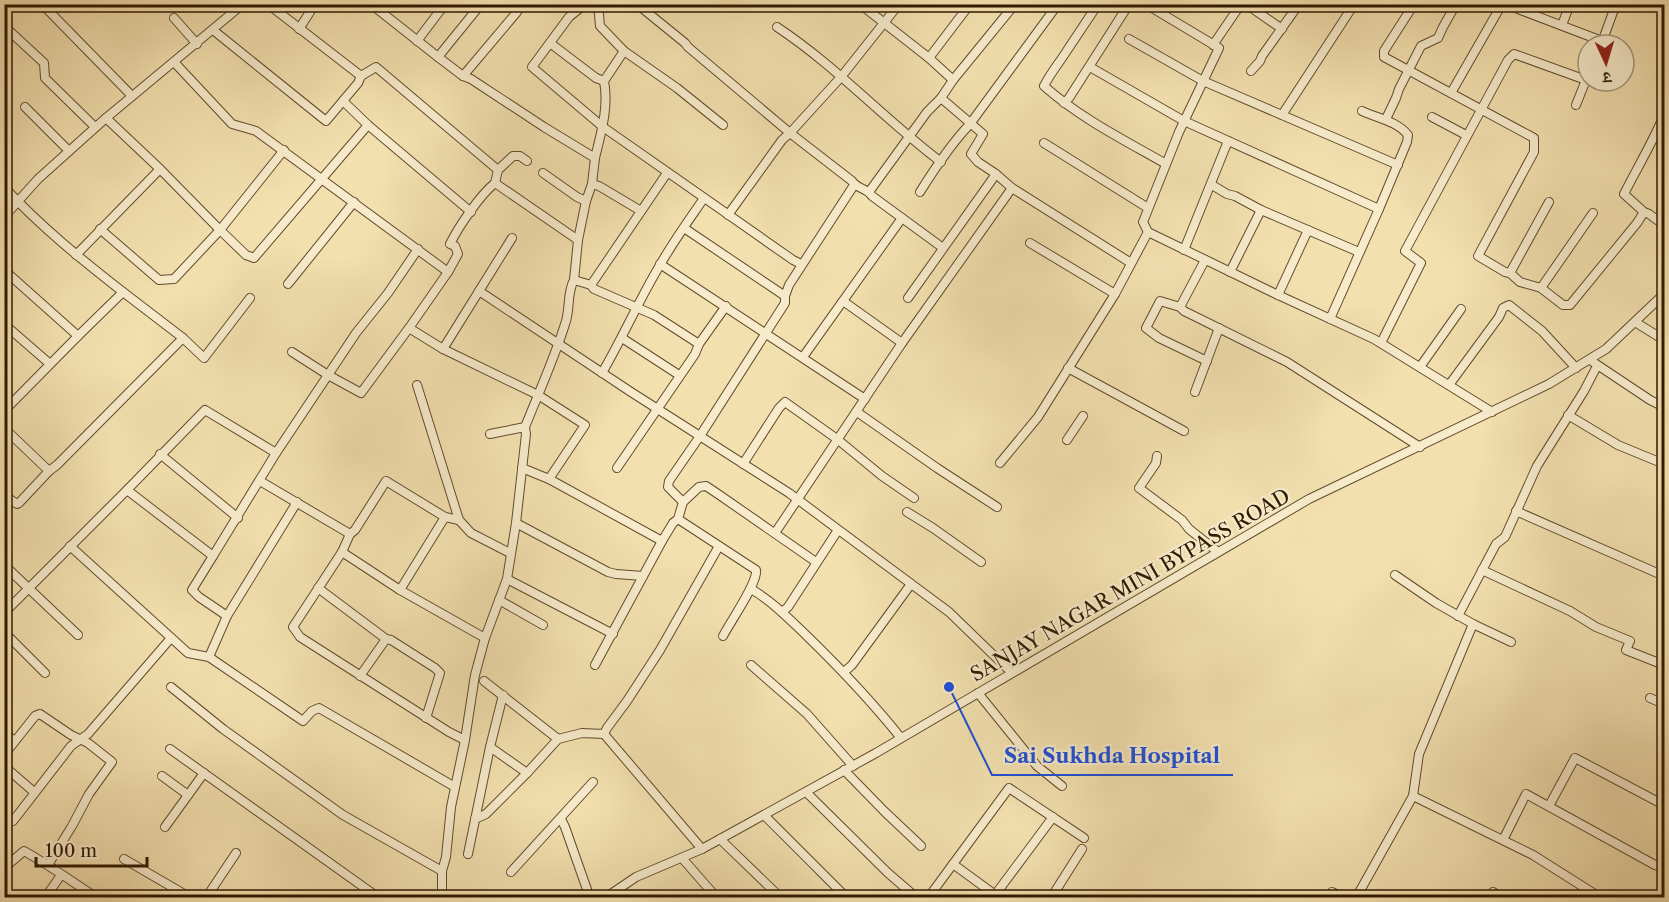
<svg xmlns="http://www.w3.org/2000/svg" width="1669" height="902" font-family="'Libre Caslon Text','Noto Serif Devanagari',serif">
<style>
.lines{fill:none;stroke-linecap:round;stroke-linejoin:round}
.minor-casing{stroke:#614b2c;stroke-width:10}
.minor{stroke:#f7ebcb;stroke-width:8}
.labels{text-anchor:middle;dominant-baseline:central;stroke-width:4.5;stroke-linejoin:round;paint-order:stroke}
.street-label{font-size:20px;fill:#301900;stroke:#f7ebcb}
.leader{fill:none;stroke:#1d4ed8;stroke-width:2}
.callout-dot{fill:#1d4ed8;stroke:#f7ebcb;stroke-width:2}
.callout-label{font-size:21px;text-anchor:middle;font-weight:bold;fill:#1d4ed8;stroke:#f7ebcb;stroke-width:4.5;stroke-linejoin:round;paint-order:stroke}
</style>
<rect width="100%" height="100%" fill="#f3e0af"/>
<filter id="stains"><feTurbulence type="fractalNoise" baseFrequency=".00333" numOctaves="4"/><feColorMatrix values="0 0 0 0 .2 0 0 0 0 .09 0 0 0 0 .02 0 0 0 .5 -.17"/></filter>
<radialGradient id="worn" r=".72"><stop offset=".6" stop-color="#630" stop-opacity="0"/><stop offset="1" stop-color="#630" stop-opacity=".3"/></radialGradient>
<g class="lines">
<defs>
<g id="minor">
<polyline points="42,4 132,96"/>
<polyline points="268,4 361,76"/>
<path d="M371,4L438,57L463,76L471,79L544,127L595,158C601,133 609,107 604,81L624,51"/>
<polyline points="585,4 569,17 532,67 603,127 793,260 801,264"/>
<polyline points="598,4 600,26 624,51 677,88 723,125"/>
<path d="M637,4L685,43L688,47L790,133L852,181C857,189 867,188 872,196L943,248"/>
<polyline points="860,4 929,58 953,80"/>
<path d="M1098,4C1088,19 1078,34 1068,49C1060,62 1051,72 1044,86C1080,118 1124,140 1166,164"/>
<polyline points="1144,4 1149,6 1219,48 1179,132 1143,222 1148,232 1278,295 1374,339 1492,412"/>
<polyline points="1246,4 1282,29"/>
<polyline points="1414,4 1384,51 1384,57 1534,138 1534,152 1478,256 1505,272 1510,273 1520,282 1541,288 1563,305 1570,305 1637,223 1644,212"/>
<polyline points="1512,4 1518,9 1602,41"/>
<polyline points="939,5 940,4"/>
<polyline points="174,18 197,44"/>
<polyline points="1562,25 1570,4"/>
<polyline points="4,26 44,63 45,78 95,127"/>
<path d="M777,27C836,66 884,119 941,162"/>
<polyline points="299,29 315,4"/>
<polyline points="213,30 326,121 358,83 361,76 376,67 498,170"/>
<polyline points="1129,39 1203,81 1398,165"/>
<polyline points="417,41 445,4"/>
<polyline points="550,43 596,78 604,81"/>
<polyline points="1213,45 1241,4"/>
<polyline points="1601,45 1616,4"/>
<polyline points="438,57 481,4"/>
<polyline points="929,58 970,4"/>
<polyline points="174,62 232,124 256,131 448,272"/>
<polyline points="1090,67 1184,121 1379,209 1330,319"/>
<polyline points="1251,71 1260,61 1262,56 1299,4"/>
<polyline points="463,76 517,12 521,4"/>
<polyline points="1451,93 1502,4"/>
<polyline points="941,98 983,134 971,154 978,162 996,174 1012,188 1131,263"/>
<polyline points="343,101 368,125 471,212"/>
<polyline points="1064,103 1069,98 1129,4"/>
<polyline points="1576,105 1588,75"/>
<polyline points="25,107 69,151"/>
<path d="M1362,111C1377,118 1397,121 1408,135L1407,142L1379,209"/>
<polyline points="1282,115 1351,9"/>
<path d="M1664,115C1653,142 1637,168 1624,194L1644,212L1649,214L1664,225"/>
<polyline points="1432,117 1466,135"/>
<polyline points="106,118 160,169 220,230 246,255 254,258 368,125"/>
<polyline points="1386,119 1396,98 1399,89 1421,46 1438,38 1443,27 1456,4"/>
<polyline points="1656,136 1664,141"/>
<polyline points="1044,143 1148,208"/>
<path d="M527,161L520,156H513L498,170L495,183C480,195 459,226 450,244L455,246L458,254L448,272L409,328L443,349L538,395L585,425L549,479"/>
<polyline points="543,173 577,197 586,201"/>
<polyline points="495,183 578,240"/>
<polyline points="592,184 599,186 641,211"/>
<polyline points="1212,185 1227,194 1235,196 1261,210 1359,252"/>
<path d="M4,187C40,226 82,260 123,292"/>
<polyline points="869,192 927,112 941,98 953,80 1015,4"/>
<path d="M920,192C935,168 951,144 970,124L1058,4"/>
<polyline points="728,215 782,140 790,133 841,77 899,4"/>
<polyline points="4,217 38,179 106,118 243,4"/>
<polyline points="684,228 785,296"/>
<polyline points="100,229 159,280 174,279 220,230 284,150"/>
<polyline points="1030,243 1115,294"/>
<polyline points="1184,250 1228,141"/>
<polyline points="76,255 160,169"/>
<polyline points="660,264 865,399"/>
<polyline points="4,270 78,336"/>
<polyline points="1230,272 1261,210"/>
<polyline points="1510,273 1549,202"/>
<polyline points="574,280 591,285 594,289 654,315 699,344"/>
<polyline points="288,284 354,202"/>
<polyline points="591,285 667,173"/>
<polyline points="1541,288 1593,213"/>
<polyline points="479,291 631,392 789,493 949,612 1012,673"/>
<polyline points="1278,295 1308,230"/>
<polyline points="908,298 996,174"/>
<polyline points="843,301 902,343"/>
<polyline points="1180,307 1205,260"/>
<polyline points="1635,322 1664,340"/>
<polyline points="4,324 50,364"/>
<polyline points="622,338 679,375"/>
<polyline points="1381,343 1421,263 1405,251 1508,60 1514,54 1586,80"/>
<polyline points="443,349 512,238"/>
<polyline points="292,352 328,375 361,393 409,328"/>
<polyline points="803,357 902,218"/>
<polyline points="1207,361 1159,338 1146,328 1160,301 1180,307 1184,311 1287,362 1420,447"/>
<polyline points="1593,362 1650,400 1664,407"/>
<polyline points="1420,367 1461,309"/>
<polyline points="1068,368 1184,431"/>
<path d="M602,373C623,337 639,300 660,265C673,242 689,220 704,198"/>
<polyline points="417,385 459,520 471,533 510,553"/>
<polyline points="1449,385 1499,317 1503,308 1509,305 1542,331 1576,368"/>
<polyline points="1195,392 1219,328"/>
<polyline points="4,411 78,336 123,292 183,338 204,358 250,298"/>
<polyline points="857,412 937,468 997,507"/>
<polyline points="1568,415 1618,445 1664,464"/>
<polyline points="4,428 49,471"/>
<polyline points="490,434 525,427"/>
<polyline points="1067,440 1083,416"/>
<polyline points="160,454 238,518"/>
<polyline points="1157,456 1156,463 1139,488 1182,520 1189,529 1218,552"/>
<polyline points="1000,463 1038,417 1115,294 1148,232"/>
<polyline points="743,464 779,408 785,402 837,439 882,476 914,498"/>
<polyline points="522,468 549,479 662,541"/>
<polyline points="617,468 695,354 699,344 726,306"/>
<polyline points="260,481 350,534"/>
<polyline points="127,490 205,410 276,453"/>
<polyline points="4,495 17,504 19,503 49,471 57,465 183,338"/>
<polyline points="683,502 668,487 669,481 700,436 785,303 785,296 789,285 854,185"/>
<polyline points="1516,511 1664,576"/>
<polyline points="907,512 933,528 981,562"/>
<path d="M678,519L756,570C758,583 730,622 723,636"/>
<polyline points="459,520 445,517 386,481 355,530 350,534 342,552 293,627 300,637 449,732 465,740"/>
<polyline points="516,523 608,572 616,574 643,576"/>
<polyline points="775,533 902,343 1012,188"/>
<polyline points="70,546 188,653 209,657 303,721 312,711 319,708 455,787"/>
<polyline points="342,552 400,590 485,638"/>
<polyline points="213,556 276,453 356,333 388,293 418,249"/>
<polyline points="4,565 78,635"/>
<polyline points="1482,570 1570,611 1596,627 1630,641 1626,650 1664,665"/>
<polyline points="1395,575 1436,603 1473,624 1511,642"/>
<polyline points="507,579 613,634"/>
<polyline points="318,588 386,639 391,640 435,668 440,673 426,718"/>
<path d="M751,589C772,601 789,619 807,636C841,669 872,702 901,738"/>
<polyline points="400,590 445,517"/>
<polyline points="499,600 543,625"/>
<polyline points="782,612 788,607 838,530"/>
<polyline points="4,613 127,490 213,556 192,590 199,597 227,616"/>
<polyline points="1458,616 1496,544 1505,537 1537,466 1584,391 1597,366"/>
<polyline points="4,632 45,673"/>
<polyline points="209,657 227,616 297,502"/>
<polyline points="595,665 662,541 673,523 678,519 683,502 699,487 706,486 718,494 816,562"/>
<polyline points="751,665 807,714 853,766"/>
<polyline points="844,672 852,665 911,584"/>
<polyline points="360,676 386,639"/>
<polyline points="484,681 558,739"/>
<polyline points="171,687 223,729 343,815 442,871"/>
<polyline points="978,693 1037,766 1062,786"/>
<polyline points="1650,698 1664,704"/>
<polyline points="4,732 14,741"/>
<polyline points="604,734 702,849"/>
<polyline points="490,747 527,773"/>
<polyline points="170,749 379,898"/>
<polyline points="4,755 35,716 40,714 71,735 88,743 112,762 89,794 72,826 48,865"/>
<polyline points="4,766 34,792"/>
<polyline points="844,770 885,812 921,846"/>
<polyline points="162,776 188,795"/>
<polyline points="806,792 888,873 917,898"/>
<polyline points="1413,796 1533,855 1601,898"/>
<polyline points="1549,806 1575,758 1664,805"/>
<polyline points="764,815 847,898"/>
<polyline points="475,819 486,814 527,773 558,739 582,733 604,734 607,728 627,701 660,650 719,546"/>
<polyline points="561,819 565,827 590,898"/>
<polyline points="13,821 71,746 88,734 171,638"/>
<polyline points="165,827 204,773"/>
<polyline points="720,839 781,898"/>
<polyline points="1503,840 1526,794 1655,865 1664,868"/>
<polyline points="468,854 490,747 503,695"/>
<polyline points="682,858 717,898"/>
<polyline points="124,859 191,898"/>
<polyline points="953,864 998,897"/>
<path d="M4,868L24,851C49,865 73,882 97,898"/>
<polyline points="511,872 593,782"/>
<polyline points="1493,892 1502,898"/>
<polyline points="995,895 1053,817"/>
<polyline points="45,898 61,875"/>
<polyline points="206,898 236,853"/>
<path d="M442,898V871L446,857L451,807L465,740L475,675L485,638L507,579L516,523L526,434L525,427C539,392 555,357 566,321C570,308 567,292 574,280L578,240L586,201L592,184L595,158"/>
<polyline points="605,898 636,877 702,849 876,753 1309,499 1549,384 1606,349 1664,294"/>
<polyline points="928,898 1009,788 1084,838"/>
<polyline points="1051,898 1082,849"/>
<polyline points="1329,898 1332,892 1344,898"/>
<polyline points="1356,898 1413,796 1419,754 1473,624"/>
<polyline points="1659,898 1664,889"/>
</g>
</defs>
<use href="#minor" class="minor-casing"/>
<use href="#minor" class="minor"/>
</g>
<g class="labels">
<g class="street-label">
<text transform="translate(1130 585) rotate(-30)">SANJAY NAGAR MINI BYPASS ROAD</text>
</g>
</g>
<path class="leader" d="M949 687L992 775H1233"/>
<circle class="callout-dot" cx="949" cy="687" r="6"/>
<g class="callout-label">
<text x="1112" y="763">Sai Sukhda Hospital</text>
</g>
<rect width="1669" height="902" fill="none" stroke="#f3e0af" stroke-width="24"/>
<rect x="6" y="6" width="1657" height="890" fill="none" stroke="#301900" stroke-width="3"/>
<rect x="12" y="12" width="1645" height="878" fill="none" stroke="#301900" stroke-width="1.5"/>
<g transform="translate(1606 63) rotate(176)"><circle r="28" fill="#f7ebcb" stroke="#a7977a" stroke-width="1.5"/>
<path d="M0-4.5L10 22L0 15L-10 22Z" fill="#8f2418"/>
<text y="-9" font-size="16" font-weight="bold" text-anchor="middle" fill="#301900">उ</text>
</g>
<path d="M36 857v9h111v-9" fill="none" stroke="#301900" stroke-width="3"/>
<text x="45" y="857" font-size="18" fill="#301900" stroke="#f7ebcb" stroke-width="4.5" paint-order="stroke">100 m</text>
<rect width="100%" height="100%" filter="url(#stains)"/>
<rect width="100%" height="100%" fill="url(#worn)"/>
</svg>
